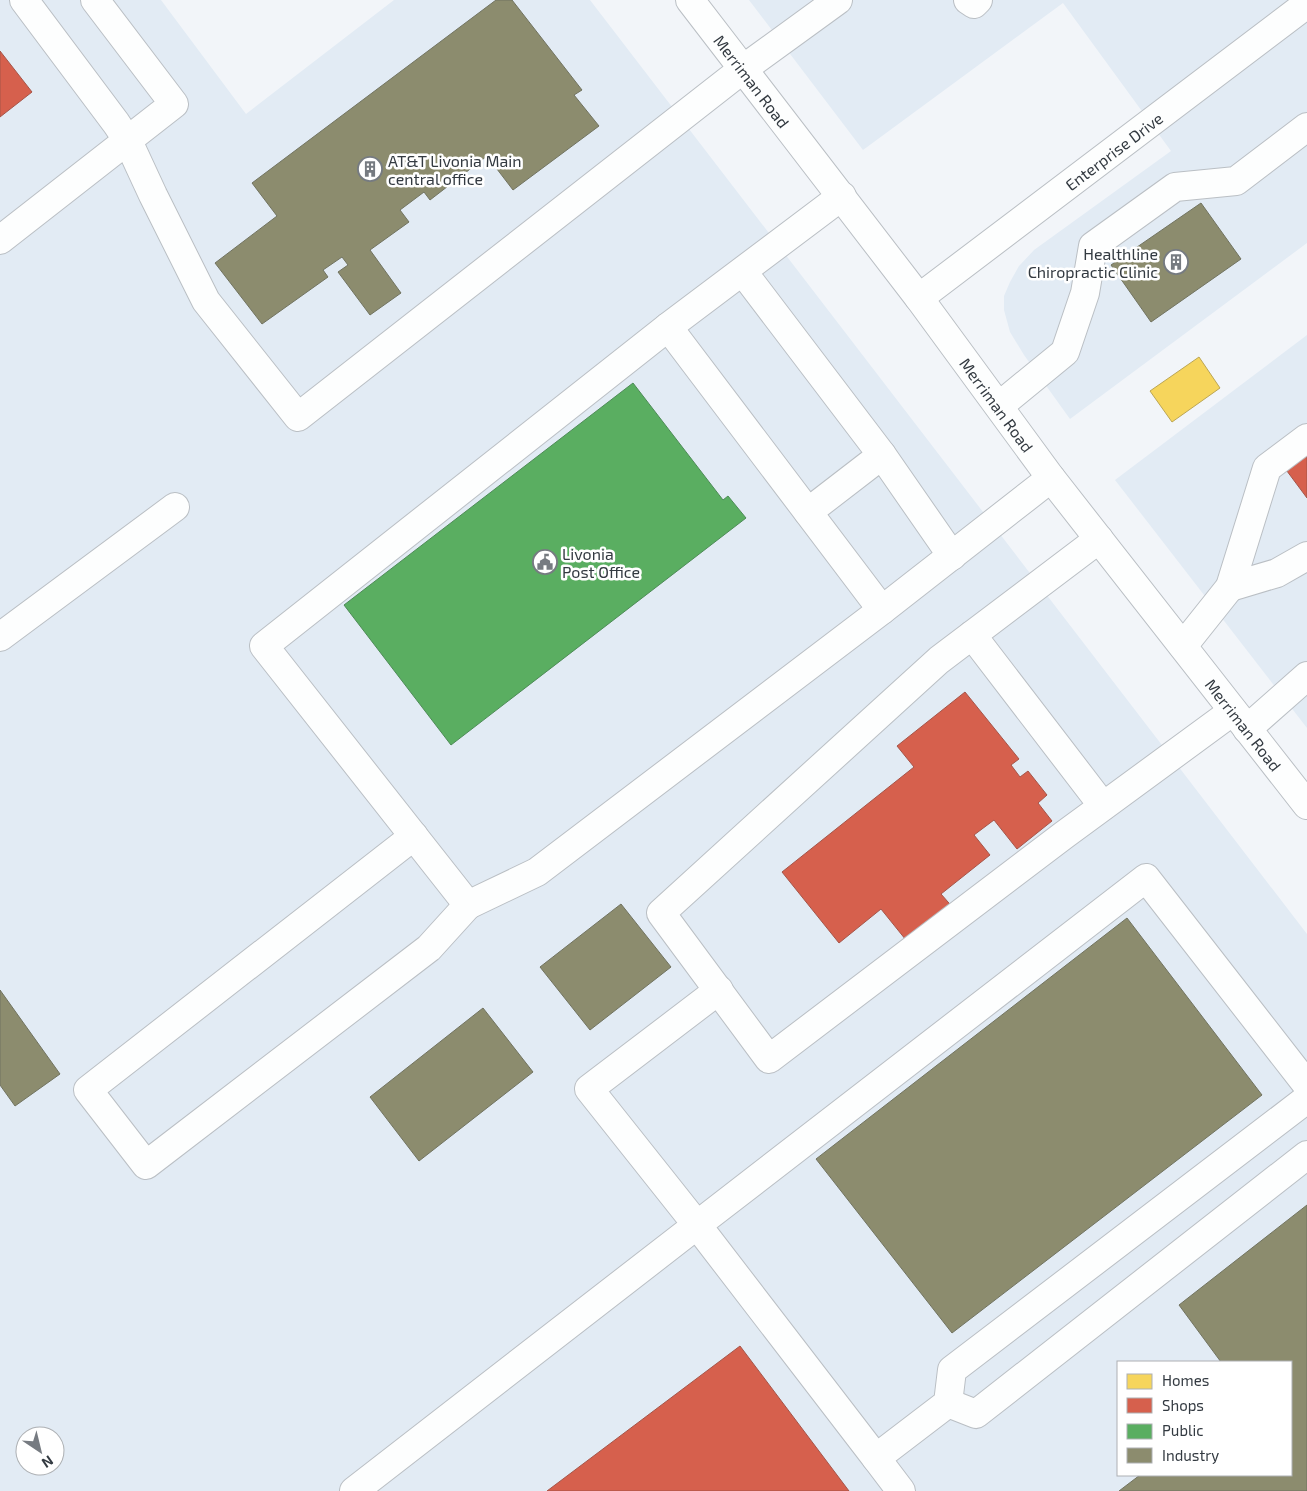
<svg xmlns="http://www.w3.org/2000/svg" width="1307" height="1491" font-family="'Exo 2',sans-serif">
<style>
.built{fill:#e2ebf4;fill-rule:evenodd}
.homes{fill:#f6d55c;stroke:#bca654}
.shops{fill:#d6604d;stroke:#a55549}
.public{fill:#5aae61;stroke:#4e8b57}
.industry{fill:#8c8c6e;stroke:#717360}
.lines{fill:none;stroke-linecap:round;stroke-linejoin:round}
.minor-casing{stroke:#babfc4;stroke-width:30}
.major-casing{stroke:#babfc4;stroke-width:30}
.minor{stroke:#fdfefe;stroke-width:28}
.major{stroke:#fdfefe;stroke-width:28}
.labels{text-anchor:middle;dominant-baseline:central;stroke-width:5;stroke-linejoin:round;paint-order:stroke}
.street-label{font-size:16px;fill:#333a41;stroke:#fff}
.poi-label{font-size:16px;fill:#333a41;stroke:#fff;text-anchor:start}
</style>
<rect width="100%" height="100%" fill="#f2f5f9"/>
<g class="built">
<path d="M0,0H161L246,114L394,0H590L1307,934V1491H0ZM1118,1362H1291V1475H1118ZM25,1436H55V1466H25Z"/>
<polygon points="749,0 1307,0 1307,243 1070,419 1024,355 1010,332 1004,310 1004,296 1010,282 1019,266 1034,250 1171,151 1063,3 863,150"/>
<polygon points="1307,335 1307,728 1115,480"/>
</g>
<polygon class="homes" points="1199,357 1220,388 1172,422 1150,391"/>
<g class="shops">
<polygon points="0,51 32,92 0,117"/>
<polygon points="1307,450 1307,498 1284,467"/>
<polygon points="965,692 1019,759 1011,765 1020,777 1028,771 1047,795 1038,803 1052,821 1017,849 994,820 974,835 990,855 941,894 955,910 910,945 881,909 839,943 782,872 914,767 897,746"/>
<polygon points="740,1346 849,1491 547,1491"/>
</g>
<polygon class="public" points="633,383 723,500 728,496 746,518 451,745 344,605"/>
<g class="industry">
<polygon points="496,0 512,0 582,90 574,95 599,126 513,190 487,156 430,200 424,192 400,210 409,222 370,250 401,293 370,315 338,272 348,265 342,257 323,270 328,277 262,324 215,263 277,216 252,183"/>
<polygon points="1201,203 1241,259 1151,322 1111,265"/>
<polygon points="621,904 671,967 590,1030 540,967"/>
<polygon points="1127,918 1262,1095 952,1333 816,1159"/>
<polygon points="0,990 60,1074 15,1106 0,1085"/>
<polygon points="483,1008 533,1072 419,1161 370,1097"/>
<polygon points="1307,1205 1307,1491 1119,1491 1140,1475 1291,1475 1291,1362 1221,1362 1179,1305"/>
</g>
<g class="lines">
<defs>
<g id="minor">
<polyline points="24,0 116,123 128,141 153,195 206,301 298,417 743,69 838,0"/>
<polyline points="968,0 974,4 978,0"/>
<polyline points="842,196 668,327 264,646 468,905 537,872 882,610 1051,478"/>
<polyline points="0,240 174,104 95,0"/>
<polyline points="743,272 882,455 952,556"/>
<path id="s1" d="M919,298L1307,4"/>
<polyline points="668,327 882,610"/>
<polyline points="999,406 1065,352 1085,293 1093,246 1175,187 1236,181 1307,127"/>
<polyline points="808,512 882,455"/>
<polyline points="1099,539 939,660 661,913 769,1059 1064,835 1233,711"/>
<polyline points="1230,587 1277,573 1307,556"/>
<polyline points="972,635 1103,806"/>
<polyline points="0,637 175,507"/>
<polyline points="1183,646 1230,587 1267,468 1307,438"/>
<polyline points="1247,729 1307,676"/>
<polyline points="414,836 88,1090 146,1165 429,948 468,905"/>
<polyline points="719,990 589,1089 697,1225 1146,878 1307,1085"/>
<polyline points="948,1403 976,1414 1307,1155"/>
<polyline points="354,1491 697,1225 876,1458"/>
<polyline points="901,1491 876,1458 948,1403 952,1370 1307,1099"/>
</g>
<g id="major">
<path id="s2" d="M690,0L919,298L1051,478L1307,805"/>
</g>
</defs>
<use href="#minor" class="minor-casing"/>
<use href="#major" class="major-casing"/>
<use href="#minor" class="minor"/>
<use href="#major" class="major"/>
</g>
<defs>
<symbol id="building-ring" viewBox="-11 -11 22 22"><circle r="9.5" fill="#fff" stroke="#767b81" stroke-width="1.5"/><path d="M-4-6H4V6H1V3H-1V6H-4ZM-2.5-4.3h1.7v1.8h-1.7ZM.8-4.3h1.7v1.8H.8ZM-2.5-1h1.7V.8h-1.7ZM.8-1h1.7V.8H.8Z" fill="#767b81"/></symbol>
<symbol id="civic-ring" viewBox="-11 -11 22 22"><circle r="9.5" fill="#fff" stroke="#767b81" stroke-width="1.5"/><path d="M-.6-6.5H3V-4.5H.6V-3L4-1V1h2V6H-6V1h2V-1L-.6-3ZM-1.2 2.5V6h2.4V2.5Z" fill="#767b81"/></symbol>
</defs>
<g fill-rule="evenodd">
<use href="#building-ring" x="356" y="155" width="28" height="28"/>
<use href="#building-ring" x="1162" y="248" width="28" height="28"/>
<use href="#civic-ring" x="531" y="548" width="28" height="28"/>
</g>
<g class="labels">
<g class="street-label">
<text stroke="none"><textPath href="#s2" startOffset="102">Merriman Road</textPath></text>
<text stroke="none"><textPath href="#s1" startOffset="244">Enterprise Drive</textPath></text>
<text stroke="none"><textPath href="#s2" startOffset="508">Merriman Road</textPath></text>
<text stroke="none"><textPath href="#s2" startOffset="912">Merriman Road</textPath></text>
</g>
<g class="poi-label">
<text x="388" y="160">AT&amp;T Livonia Main<tspan x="388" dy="18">central office</tspan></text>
<text x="1158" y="253" text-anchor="end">Healthline<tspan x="1158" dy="18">Chiropractic Clinic</tspan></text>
<text x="562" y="553">Livonia<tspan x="562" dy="18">Post Office</tspan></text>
</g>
</g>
<rect x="1117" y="1361" width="175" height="115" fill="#ffffff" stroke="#adb0b3"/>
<rect x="1127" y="1374" width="25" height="15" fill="#f6d55c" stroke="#adb0b3"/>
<text x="1162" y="1386" font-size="15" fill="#333a41">Homes</text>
<rect x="1127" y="1398" width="25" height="15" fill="#d6604d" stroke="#adb0b3"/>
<text x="1162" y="1411" font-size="15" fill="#333a41">Shops</text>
<rect x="1127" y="1424" width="25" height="15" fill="#5aae61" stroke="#adb0b3"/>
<text x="1162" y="1436" font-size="15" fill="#333a41">Public</text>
<rect x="1127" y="1448" width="25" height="15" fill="#8c8c6e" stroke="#adb0b3"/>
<text x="1162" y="1461" font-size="15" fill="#333a41">Industry</text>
<g transform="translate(40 1451) rotate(145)"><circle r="24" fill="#ffffff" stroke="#adb0b3"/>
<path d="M0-4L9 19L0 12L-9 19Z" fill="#767b81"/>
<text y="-8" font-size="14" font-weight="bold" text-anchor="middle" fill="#333a41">N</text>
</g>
</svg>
